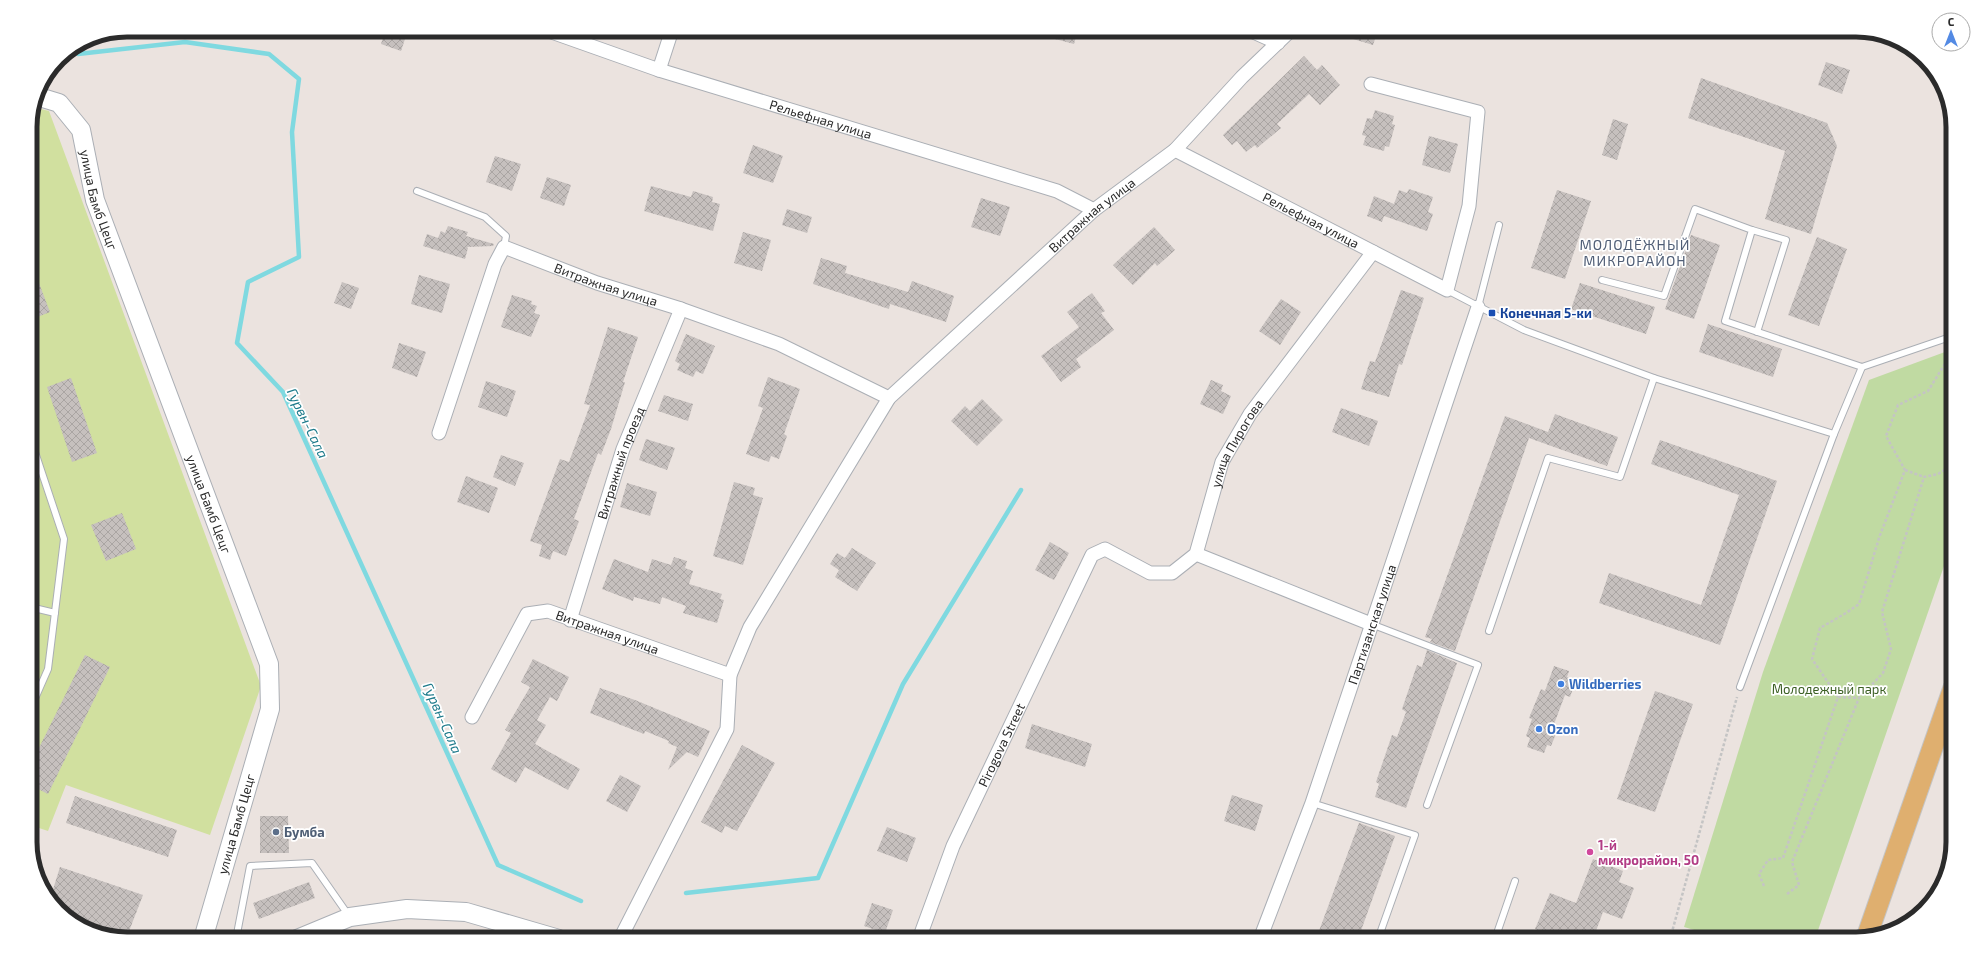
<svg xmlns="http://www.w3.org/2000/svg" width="1983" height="969" font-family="'Exo 2',sans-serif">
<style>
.park{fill:#c0daa2}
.pitch{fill:#d1e09f}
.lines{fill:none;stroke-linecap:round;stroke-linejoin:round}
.stream{stroke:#7fd9e0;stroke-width:4.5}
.building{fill:url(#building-cross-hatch)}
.lane-casing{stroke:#abafb5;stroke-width:8}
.street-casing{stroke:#abafb5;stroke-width:15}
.secondary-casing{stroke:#abafb5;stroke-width:20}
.primary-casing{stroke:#c4c4c4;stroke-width:22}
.path{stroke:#c4c4c4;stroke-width:2.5;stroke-dasharray:3 2;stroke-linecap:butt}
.lane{stroke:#fff;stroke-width:6}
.street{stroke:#fff;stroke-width:13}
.secondary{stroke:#fff;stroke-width:18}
.primary{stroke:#dfaf6f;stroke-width:20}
.transit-dot{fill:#1a4fb4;stroke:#fff;stroke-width:1.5}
.shop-dot{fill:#3f7fe0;stroke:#fff;stroke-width:1.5}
.service-dot{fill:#5c6f8a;stroke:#fff;stroke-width:1.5}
.hotel-dot{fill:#d1479c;stroke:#fff;stroke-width:1.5}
.labels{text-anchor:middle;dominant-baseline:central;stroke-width:3.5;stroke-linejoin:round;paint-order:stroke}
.street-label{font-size:13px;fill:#2b2b2b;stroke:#fff}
.transit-label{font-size:13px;font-weight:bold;fill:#164399;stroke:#fff;text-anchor:start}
.shop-label{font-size:13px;font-weight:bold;fill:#366cbe;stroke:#fff;text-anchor:start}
.park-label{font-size:13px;fill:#3b5f23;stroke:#fff}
.service-label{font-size:13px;font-weight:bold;fill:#4e5e75;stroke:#fff;text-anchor:start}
.hotel-label{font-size:13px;font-weight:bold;fill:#b23c85;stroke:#fff;text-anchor:start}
.neighbourhood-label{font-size:14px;letter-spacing:1px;fill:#505e76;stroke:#fff}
.water-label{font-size:14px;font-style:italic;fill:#1e7b8b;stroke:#fff}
.rim{fill:none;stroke:#2b2b2b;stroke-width:5}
</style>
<defs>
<pattern id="building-cross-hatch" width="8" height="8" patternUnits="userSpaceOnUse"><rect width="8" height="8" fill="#c6c0be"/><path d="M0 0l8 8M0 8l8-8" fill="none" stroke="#aaa5a3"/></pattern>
</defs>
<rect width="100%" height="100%" fill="#ebe3df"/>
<polygon class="park" points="1953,349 1953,540 1815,939 1725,939 1684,927 1763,672 1869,380"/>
<polygon class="pitch" points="33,107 49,111 261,686 210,835 66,785 48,831 30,825 30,120"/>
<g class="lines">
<g class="stream">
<polyline points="73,49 78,54 185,42 269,54 299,79 292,132 299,257 248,282 237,343 283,392 498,865 581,901"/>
<polyline points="686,893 818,878 903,684 1021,490"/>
</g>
</g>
<g class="building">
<polygon points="385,30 408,30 401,51 381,44"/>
<polygon points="1037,30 1078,30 1074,44 1036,34"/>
<polygon points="1333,30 1378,30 1373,45 1333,33"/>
<polygon points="1304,56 1317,70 1322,65 1340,85 1320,105 1309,94 1277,124 1281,128 1257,148 1255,145 1246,152 1237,141 1232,145 1223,135"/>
<polygon points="1826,62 1850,70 1842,94 1818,85"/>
<polygon points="1701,78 1827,123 1837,146 1811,234 1765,219 1785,151 1688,118"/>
<polygon points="1375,110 1394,116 1392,124 1395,125 1389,147 1385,146 1384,151 1363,145 1366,136 1362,135 1367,118 1372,119"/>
<polygon points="1613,119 1628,124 1617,160 1602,155"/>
<polygon points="1429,136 1458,144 1450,173 1422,165"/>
<polygon points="753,145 783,156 773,183 743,173"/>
<polygon points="495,156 521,164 512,191 486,182"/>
<polygon points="547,177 571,185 564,206 540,198"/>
<polygon points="651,186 691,197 693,191 713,197 712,202 720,204 713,231 644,211"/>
<polygon points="1409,189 1433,197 1428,212 1433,214 1427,231 1384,216 1382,222 1367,216 1374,196 1394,204 1399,190 1407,193"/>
<polygon points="1557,190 1591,201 1565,279 1531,268"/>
<polygon points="981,198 1010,207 1000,236 971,227"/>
<polygon points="787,209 812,217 807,233 782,225"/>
<polygon points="448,226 468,232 466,236 494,244 493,246 467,247 468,248 465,259 423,246 427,234 438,238 441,231 445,233"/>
<polygon points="1154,227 1175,250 1157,266 1155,263 1133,285 1113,265"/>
<polygon points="743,232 771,240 762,271 734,263"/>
<polygon points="1691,235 1720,245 1694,319 1665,309"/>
<polygon points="1817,237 1847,249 1819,326 1788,315"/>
<polygon points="821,258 847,266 845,273 908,292 912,281 954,296 946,322 890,304 889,309 813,284"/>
<polygon points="31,262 50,312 30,320 30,263"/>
<polygon points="419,275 450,284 442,313 411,304"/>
<polygon points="342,282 359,288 351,309 334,303"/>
<polygon points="1580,283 1655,307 1646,334 1571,309"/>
<polygon points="1401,290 1424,298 1402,365 1399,364 1389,397 1361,389 1370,361 1375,362"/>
<polygon points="1092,293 1105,311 1101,313 1114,330 1076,359 1081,367 1061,382 1041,356 1079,327 1067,312"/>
<polygon points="512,295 532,301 531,304 537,306 534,313 540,315 531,337 501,327"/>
<polygon points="1281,299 1301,312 1280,345 1259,331"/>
<polygon points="1708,324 1782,349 1773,377 1699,352"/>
<polygon points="608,327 638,337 623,382 625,382 611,429 601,455 598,453 574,519 579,521 566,556 553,551 550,560 539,556 542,545 530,541 560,459 569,462 590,405 584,404"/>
<polygon points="686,334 715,346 703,374 696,371 693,377 677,370 680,364 675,361"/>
<polygon points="399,343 426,352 417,377 392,368"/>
<polygon points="768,377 800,389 784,434 787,436 779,459 771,456 769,462 746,454 763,408 758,406"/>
<polygon points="71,378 97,453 72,462 47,387"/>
<polygon points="1211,380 1223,385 1221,391 1231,396 1223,414 1200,404"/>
<polygon points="486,381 516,391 507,417 478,407"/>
<polygon points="664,395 693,404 688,421 658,411"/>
<polygon points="982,399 1003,420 977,446 951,421 965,406 970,411"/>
<polygon points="1341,408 1378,421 1369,446 1332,432"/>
<polygon points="1555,414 1618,437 1607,466 1529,438 1455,651 1430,642 1432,639 1425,637 1505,416 1548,432"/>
<polygon points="646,439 675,448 667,470 639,460"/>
<polygon points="1660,440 1777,481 1720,645 1599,603 1609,573 1701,605 1739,495 1651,464"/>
<polygon points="501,455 524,463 515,486 493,477"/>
<polygon points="466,476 498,488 489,513 457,502"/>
<polygon points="734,482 755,488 753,495 763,498 743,565 713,556"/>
<polygon points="627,483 657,492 650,516 620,507"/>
<polygon points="122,513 136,549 106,561 91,525"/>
<polygon points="1050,542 1069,553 1054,580 1035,570"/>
<polygon points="852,548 876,563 857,591 835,577 839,570 830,564 837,553 845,558"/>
<polygon points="674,557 687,561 685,568 693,571 689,584 722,594 720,599 724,600 717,623 683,613 686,606 662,597 660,604 634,597 633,601 602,589 614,559 648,572 652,559 671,565"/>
<polygon points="1427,650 1457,663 1406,808 1375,797 1379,784 1376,782 1392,735 1397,737 1406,712 1402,709 1417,665 1422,667"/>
<polygon points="85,655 110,667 48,794 30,785 30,766"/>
<polygon points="533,659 569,677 557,701 550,697 537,720 546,725 535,744 580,769 568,790 525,767 516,783 491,769 511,733 505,730 530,687 521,682"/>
<polygon points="1554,666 1569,671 1567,677 1576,680 1570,697 1565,695 1551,732 1556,734 1551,746 1547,745 1544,753 1527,747 1530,738 1526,736 1532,719 1529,718 1541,689 1545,691"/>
<polygon points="600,688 635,700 710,731 698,757 687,752 668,770 677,747 668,743 669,741 645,731 644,734 590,713"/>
<polygon points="1655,691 1693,704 1655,812 1617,799"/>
<polygon points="1032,724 1092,744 1085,767 1025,748"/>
<polygon points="742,745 775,763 737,831 725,826 722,833 701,822"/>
<polygon points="620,775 641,786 627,812 606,801"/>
<polygon points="1232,795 1263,805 1255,831 1224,821"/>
<polygon points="75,796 177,830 168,857 66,823"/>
<polygon points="260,816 288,816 289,853 260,853"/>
<polygon points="1359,823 1395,836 1358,939 1316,939"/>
<polygon points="887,827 916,838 907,862 877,851"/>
<polygon points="1593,859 1623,871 1619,882 1634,888 1622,919 1603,912 1593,939 1561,939 1535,929 1550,893 1576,903"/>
<polygon points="60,867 143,895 126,939 84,929 50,899"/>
<polygon points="309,882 315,898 259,919 253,903"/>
<polygon points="872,903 893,910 885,933 864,926"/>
</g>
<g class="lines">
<defs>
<g id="lane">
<polyline points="417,191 485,217 506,236 504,247"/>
<polyline points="1752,230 1786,240 1757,332"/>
<polyline points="1602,280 1664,296 1695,209 1752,230 1725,321 1862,367 1953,336"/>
<polyline points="1447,290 1524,330 1654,378 1834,434"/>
<polyline points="1478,307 1499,225"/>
<polyline points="30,437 64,539 48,669 30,710"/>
<polyline points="30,607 55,613"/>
<polyline points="1371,624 1478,665 1427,805"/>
<polyline points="1489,631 1548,458 1620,477 1654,378"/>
<polyline points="1740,687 1834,434 1862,367"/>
<polyline points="1312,803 1415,835 1378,939"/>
<polyline points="236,939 250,866 312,863 349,916"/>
<polyline points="1495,939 1515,881"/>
</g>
<g id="street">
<path id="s1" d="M546,30L659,70L1057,191L1094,210"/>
<polyline points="1249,30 1278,43"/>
<polyline points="659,70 672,30"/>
<path id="s2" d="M1175,150L1447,290L1469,206L1478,112L1371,84"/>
<path id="s3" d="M439,433L495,264L504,247L597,283L681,309L779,344L889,398"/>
<polyline points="1196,554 1371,624"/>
<path id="s4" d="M570,620L623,449L681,309"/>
<path id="s5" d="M472,717L527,614L548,611L730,675"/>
<path id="s6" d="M620,939L727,729L730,675L750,627L889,398L1094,210L1175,150L1242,77L1291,30"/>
<path id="s7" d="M919,939L953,846L1092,555L1105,549L1150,573H1172L1196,554L1222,462L1250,414L1373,252"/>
<path id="s8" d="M1260,939L1312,803L1478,307"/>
</g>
<g id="secondary">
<path id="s9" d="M36,96L59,103L81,130L95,200L269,664L270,709L203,939"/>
<polyline points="297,939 350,917 407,909 466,912 559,939"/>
</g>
<polyline id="primary" points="1867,936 1953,689"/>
</defs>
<use href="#lane" class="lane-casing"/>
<use href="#street" class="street-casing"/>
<use href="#secondary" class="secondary-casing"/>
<use href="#primary" class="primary-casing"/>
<g class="path">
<polyline points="1905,470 1924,477"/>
<polyline points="1838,697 1859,698"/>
<polyline points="1764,886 1759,874 1768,860 1783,858 1838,697 1812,659 1820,628 1846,613 1859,604 1879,538 1905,470 1886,436 1898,405 1928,391 1953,351"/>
<polyline points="1787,894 1799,885 1792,862 1859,698 1883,673 1891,649 1882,612 1924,477 1938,474 1953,465"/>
<polyline points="1670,939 1737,697"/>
</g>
<use href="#lane" class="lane"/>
<use href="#street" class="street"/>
<use href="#secondary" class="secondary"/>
<use href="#primary" class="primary"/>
</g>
<rect class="transit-dot" x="1488" y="309" width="8" height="8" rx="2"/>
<g class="shop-dot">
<circle cx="1561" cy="684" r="4"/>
<circle cx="1539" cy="729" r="4"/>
</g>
<circle class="service-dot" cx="276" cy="832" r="4"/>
<circle class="hotel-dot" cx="1590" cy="852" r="4"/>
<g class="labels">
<g class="street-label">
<text stroke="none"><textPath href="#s1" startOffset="289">Рельефная улица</textPath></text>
<text stroke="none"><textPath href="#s9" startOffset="131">улица Бамб Цецг</textPath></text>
<text stroke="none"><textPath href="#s6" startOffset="883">Витражная улица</textPath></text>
<text stroke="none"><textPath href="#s2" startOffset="153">Рельефная улица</textPath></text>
<text stroke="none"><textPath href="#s3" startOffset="306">Витражная улица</textPath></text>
<text stroke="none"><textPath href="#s7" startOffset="658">улица Пирогова</textPath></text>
<text stroke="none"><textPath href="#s4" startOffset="165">Витражный проезд</textPath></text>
<text stroke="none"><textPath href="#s9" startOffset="455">улица Бамб Цецг</textPath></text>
<text stroke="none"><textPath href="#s8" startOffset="334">Партизанская улица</textPath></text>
<text stroke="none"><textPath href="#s5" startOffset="201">Витражная улица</textPath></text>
<text stroke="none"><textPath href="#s7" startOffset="211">Pirogova Street</textPath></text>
<text transform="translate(236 824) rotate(-74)">улица Бамб Цецг</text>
</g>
<g class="transit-label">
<text x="1500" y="313">Конечная 5-ки</text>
</g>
<g class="shop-label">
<text x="1569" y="684">Wildberries</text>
<text x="1547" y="729">Ozon</text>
</g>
<g class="park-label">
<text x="1829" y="689">Молодежный парк</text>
</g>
<g class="service-label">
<text x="284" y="832">Бумба</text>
</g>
<g class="hotel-label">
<text x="1598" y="845">1-й<tspan x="1598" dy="15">микрорайон, 50</tspan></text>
</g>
<g class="neighbourhood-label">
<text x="1635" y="244">МОЛОДЁЖНЫЙ<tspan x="1635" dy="16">МИКРОРАЙОН</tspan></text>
</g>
<g class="water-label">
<text transform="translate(308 423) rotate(64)">Гурвн-Сала</text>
<text transform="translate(443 718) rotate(66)">Гурвн-Сала</text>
</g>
</g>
<path d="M0 0H1983V969H0ZM127 37H1856A90 90 0 0 1 1946 127V842A90 90 0 0 1 1856 932H127A90 90 0 0 1 37 842V127A90 90 0 0 1 127 37Z" fill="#fff" fill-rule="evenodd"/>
<path class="rim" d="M127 37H1856A90 90 0 0 1 1946 127V842A90 90 0 0 1 1856 932H127A90 90 0 0 1 37 842V127A90 90 0 0 1 127 37Z"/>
<g transform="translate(1951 32)"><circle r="19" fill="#ffffff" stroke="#aaaaaa"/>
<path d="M0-3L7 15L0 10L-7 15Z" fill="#538ae4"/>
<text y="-6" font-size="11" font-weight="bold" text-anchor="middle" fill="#2b2b2b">С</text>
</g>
</svg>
